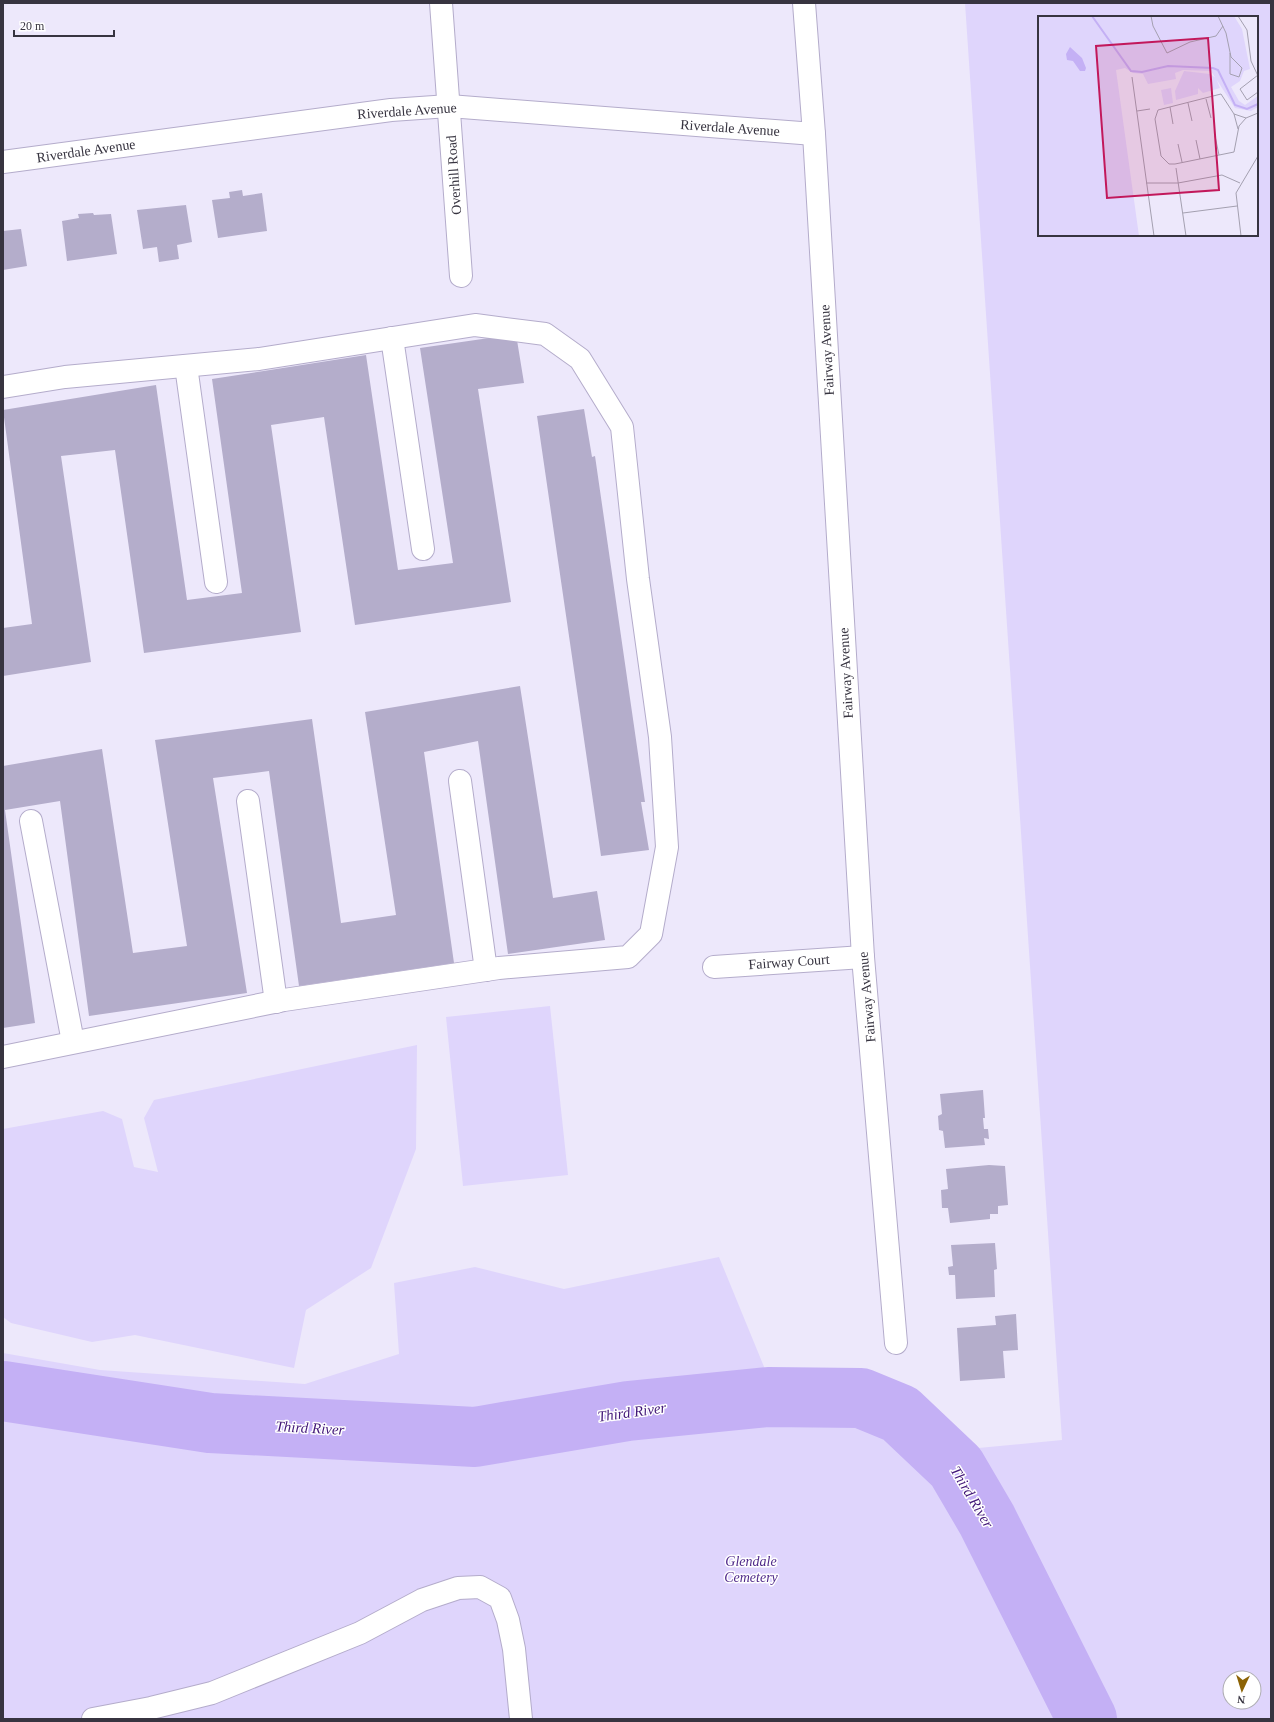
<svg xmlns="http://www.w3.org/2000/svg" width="1274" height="1722" font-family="'Times New Roman',serif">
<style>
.green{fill:#dfd5fc;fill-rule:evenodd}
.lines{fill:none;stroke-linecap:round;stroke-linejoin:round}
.river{stroke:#c4b0f5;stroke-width:60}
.building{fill:#b4adcb}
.minor-casing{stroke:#b4accb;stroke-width:24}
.minor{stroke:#fff;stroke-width:22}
.labels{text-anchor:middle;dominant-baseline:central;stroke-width:3;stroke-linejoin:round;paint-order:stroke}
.street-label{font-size:14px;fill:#373440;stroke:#fff}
.park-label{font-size:14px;font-style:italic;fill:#502a8a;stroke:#fff}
.water-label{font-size:15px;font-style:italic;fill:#421778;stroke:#fff}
.inset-river{fill:none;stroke:#c4b0f5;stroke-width:2}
.inset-road{fill:none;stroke:#a4a0b0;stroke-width:1}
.view{fill:#c2185b;fill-opacity:0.15;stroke:#c2185b;stroke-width:2}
.inset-edge{fill:none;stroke:#373440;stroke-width:2}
</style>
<rect width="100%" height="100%" fill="#ede8fb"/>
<g class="green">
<path d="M965,3H1271V1719H3V1353L100,1370L305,1384L399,1354L394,1283L475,1267L564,1289L719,1257L767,1374L879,1387L968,1449L1062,1440ZM1039,17H1257V235H1039ZM1230,1678H1254V1702H1230Z"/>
<polygon points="550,1006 568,1175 463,1186 446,1017"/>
<polygon points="417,1045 416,1149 371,1268 306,1310 294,1368 135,1335 92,1342 11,1323 3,1317 3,1129 103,1111 122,1119 134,1167 158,1172 144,1118 154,1100"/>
</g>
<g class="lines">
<polyline class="river" points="3,1391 210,1423 475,1437 628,1411 768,1397 861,1398 900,1414 956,1467 987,1520 1087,1719"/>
</g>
<g class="building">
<polygon points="242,190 243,196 262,193 267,231 218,238 212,200 230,198 229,192"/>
<polygon points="186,205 192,242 177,245 179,259 159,262 157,247 143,249 137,210"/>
<polygon points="93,213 94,215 111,214 117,254 67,261 62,221 79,218 78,214"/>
<polygon points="21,229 27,266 3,270 3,231"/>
<polygon points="516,334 524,383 478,389 511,602 355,625 324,417 271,425 301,632 144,653 115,450 61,456 91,662 3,676 3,628 32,624 3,410 156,385 187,600 242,593 212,379 366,355 398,570 453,563 420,348"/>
<polygon points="584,409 592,457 595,456 645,802 641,802 649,850 601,856 537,416"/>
<polygon points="520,686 553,898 597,891 605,940 508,954 478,741 424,752 454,963 299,986 269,771 213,778 247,993 89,1016 60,801 5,810 35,1023 3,1028 3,766 102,749 133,953 187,946 155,740 312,719 341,923 396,915 365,712"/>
<polygon points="983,1090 985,1118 983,1118 984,1129 988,1129 989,1139 984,1138 985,1145 945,1148 943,1131 939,1130 938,1116 942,1114 940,1094"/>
<polygon points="989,1165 1005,1166 1008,1205 998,1206 998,1214 990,1214 990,1219 950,1223 948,1208 942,1208 941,1190 948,1189 946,1169"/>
<polygon points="995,1243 997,1269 994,1270 995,1297 956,1299 955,1275 949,1275 948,1267 953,1266 951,1245"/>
<polygon points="1016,1314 1018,1350 1003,1351 1005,1378 960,1381 957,1328 996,1325 995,1316"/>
</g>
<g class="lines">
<defs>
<g id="minor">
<polyline points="441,3 461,276"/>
<polyline points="804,3 814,134 863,957 896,1343"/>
<polyline points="3,162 391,110 449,106 814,134"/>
<polyline points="392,338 423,549"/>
<polyline points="186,366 216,582"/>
<polyline points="3,387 65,377 259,359 475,325 545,334 580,359 622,427 638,579 660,737 667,847 651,934 628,957 499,968 284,1000 3,1057"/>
<polyline points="460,781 486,970"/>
<polyline points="248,801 276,1002"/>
<polyline points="31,821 73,1042"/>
<polyline points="714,967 863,957"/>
<polyline points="93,1719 151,1708 212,1693 360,1633 422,1600 458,1588 480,1587 500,1598 508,1620 514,1649 521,1719"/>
</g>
</defs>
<use href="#minor" class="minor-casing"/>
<use href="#minor" class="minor"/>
</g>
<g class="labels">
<g class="street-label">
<text transform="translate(407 111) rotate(-4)">Riverdale Avenue</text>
<text transform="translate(730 128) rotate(4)">Riverdale Avenue</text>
<text transform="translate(86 151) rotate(-8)">Riverdale Avenue</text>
<text transform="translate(454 175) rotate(-94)">Overhill Road</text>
<text transform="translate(827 350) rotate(-93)">Fairway Avenue</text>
<text transform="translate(846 673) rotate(-93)">Fairway Avenue</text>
<text transform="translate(789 962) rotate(-4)">Fairway Court</text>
<text transform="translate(867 997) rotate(-95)">Fairway Avenue</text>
</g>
<g class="park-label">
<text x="751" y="1561">Glendale<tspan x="751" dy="16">Cemetery</tspan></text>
</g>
<g class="water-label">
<text transform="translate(632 1412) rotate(-8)">Third River</text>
<text transform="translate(310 1428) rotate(3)">Third River</text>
<text transform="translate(972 1497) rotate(59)">Third River</text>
</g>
</g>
<g transform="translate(1038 16)">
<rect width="220" height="220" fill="#ede8fb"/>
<path d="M0,0H196L204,13L212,53L206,55L202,65L193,71L201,85L207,89L220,80V91L213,95L197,92L173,55L145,54L137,57L138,63L110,68L105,58L95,57L87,52L78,54L101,220H0ZM146,55L172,58L178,62L182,72L165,77L160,72V78L138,84L137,75ZM133,72L135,87L126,89L123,74Z" fill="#dfd5fc"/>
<path d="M32,31L44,42L48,52L47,55H42L35,45L29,44L28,38Z" fill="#c4b0f5"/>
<path class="inset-river" d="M54,0L93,55L104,56L130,50L175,52L180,54L197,89L209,93L220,88"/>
<path class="inset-road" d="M113,0L115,10L129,37L152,26L178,20L185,10M180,0L188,17L193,41L204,52L201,61L192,58V37M200,0L209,14L213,45L220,60M220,59L202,73L209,84L220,76M94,61L116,220M168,83L173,102M150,87L154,105M132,91L135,108M99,95L112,93M196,98L200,113M208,102L196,98L183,78L120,94L117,103L123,140L131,148H137L196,136L201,110L208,102L220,97M177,120L181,139M158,124L162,143M140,128L144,146M138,152L148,220M108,167H140L184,159L202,167M145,197L199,190M203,220L198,177L220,140"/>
<path class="view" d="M170,22L181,174L69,182L58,30Z"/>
<rect width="220" height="220" class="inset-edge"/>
</g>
<rect width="1274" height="1722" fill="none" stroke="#373440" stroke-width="8"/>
<g transform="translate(1242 1690) rotate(184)"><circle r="19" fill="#ffffff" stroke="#afaeb3"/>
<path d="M0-3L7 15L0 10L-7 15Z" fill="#8c6305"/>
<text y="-6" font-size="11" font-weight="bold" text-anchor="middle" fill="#373440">N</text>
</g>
<path d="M14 30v6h100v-6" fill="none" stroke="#373440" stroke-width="2"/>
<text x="20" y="30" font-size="12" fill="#373440" stroke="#ffffff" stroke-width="3" paint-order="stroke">20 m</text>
</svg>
